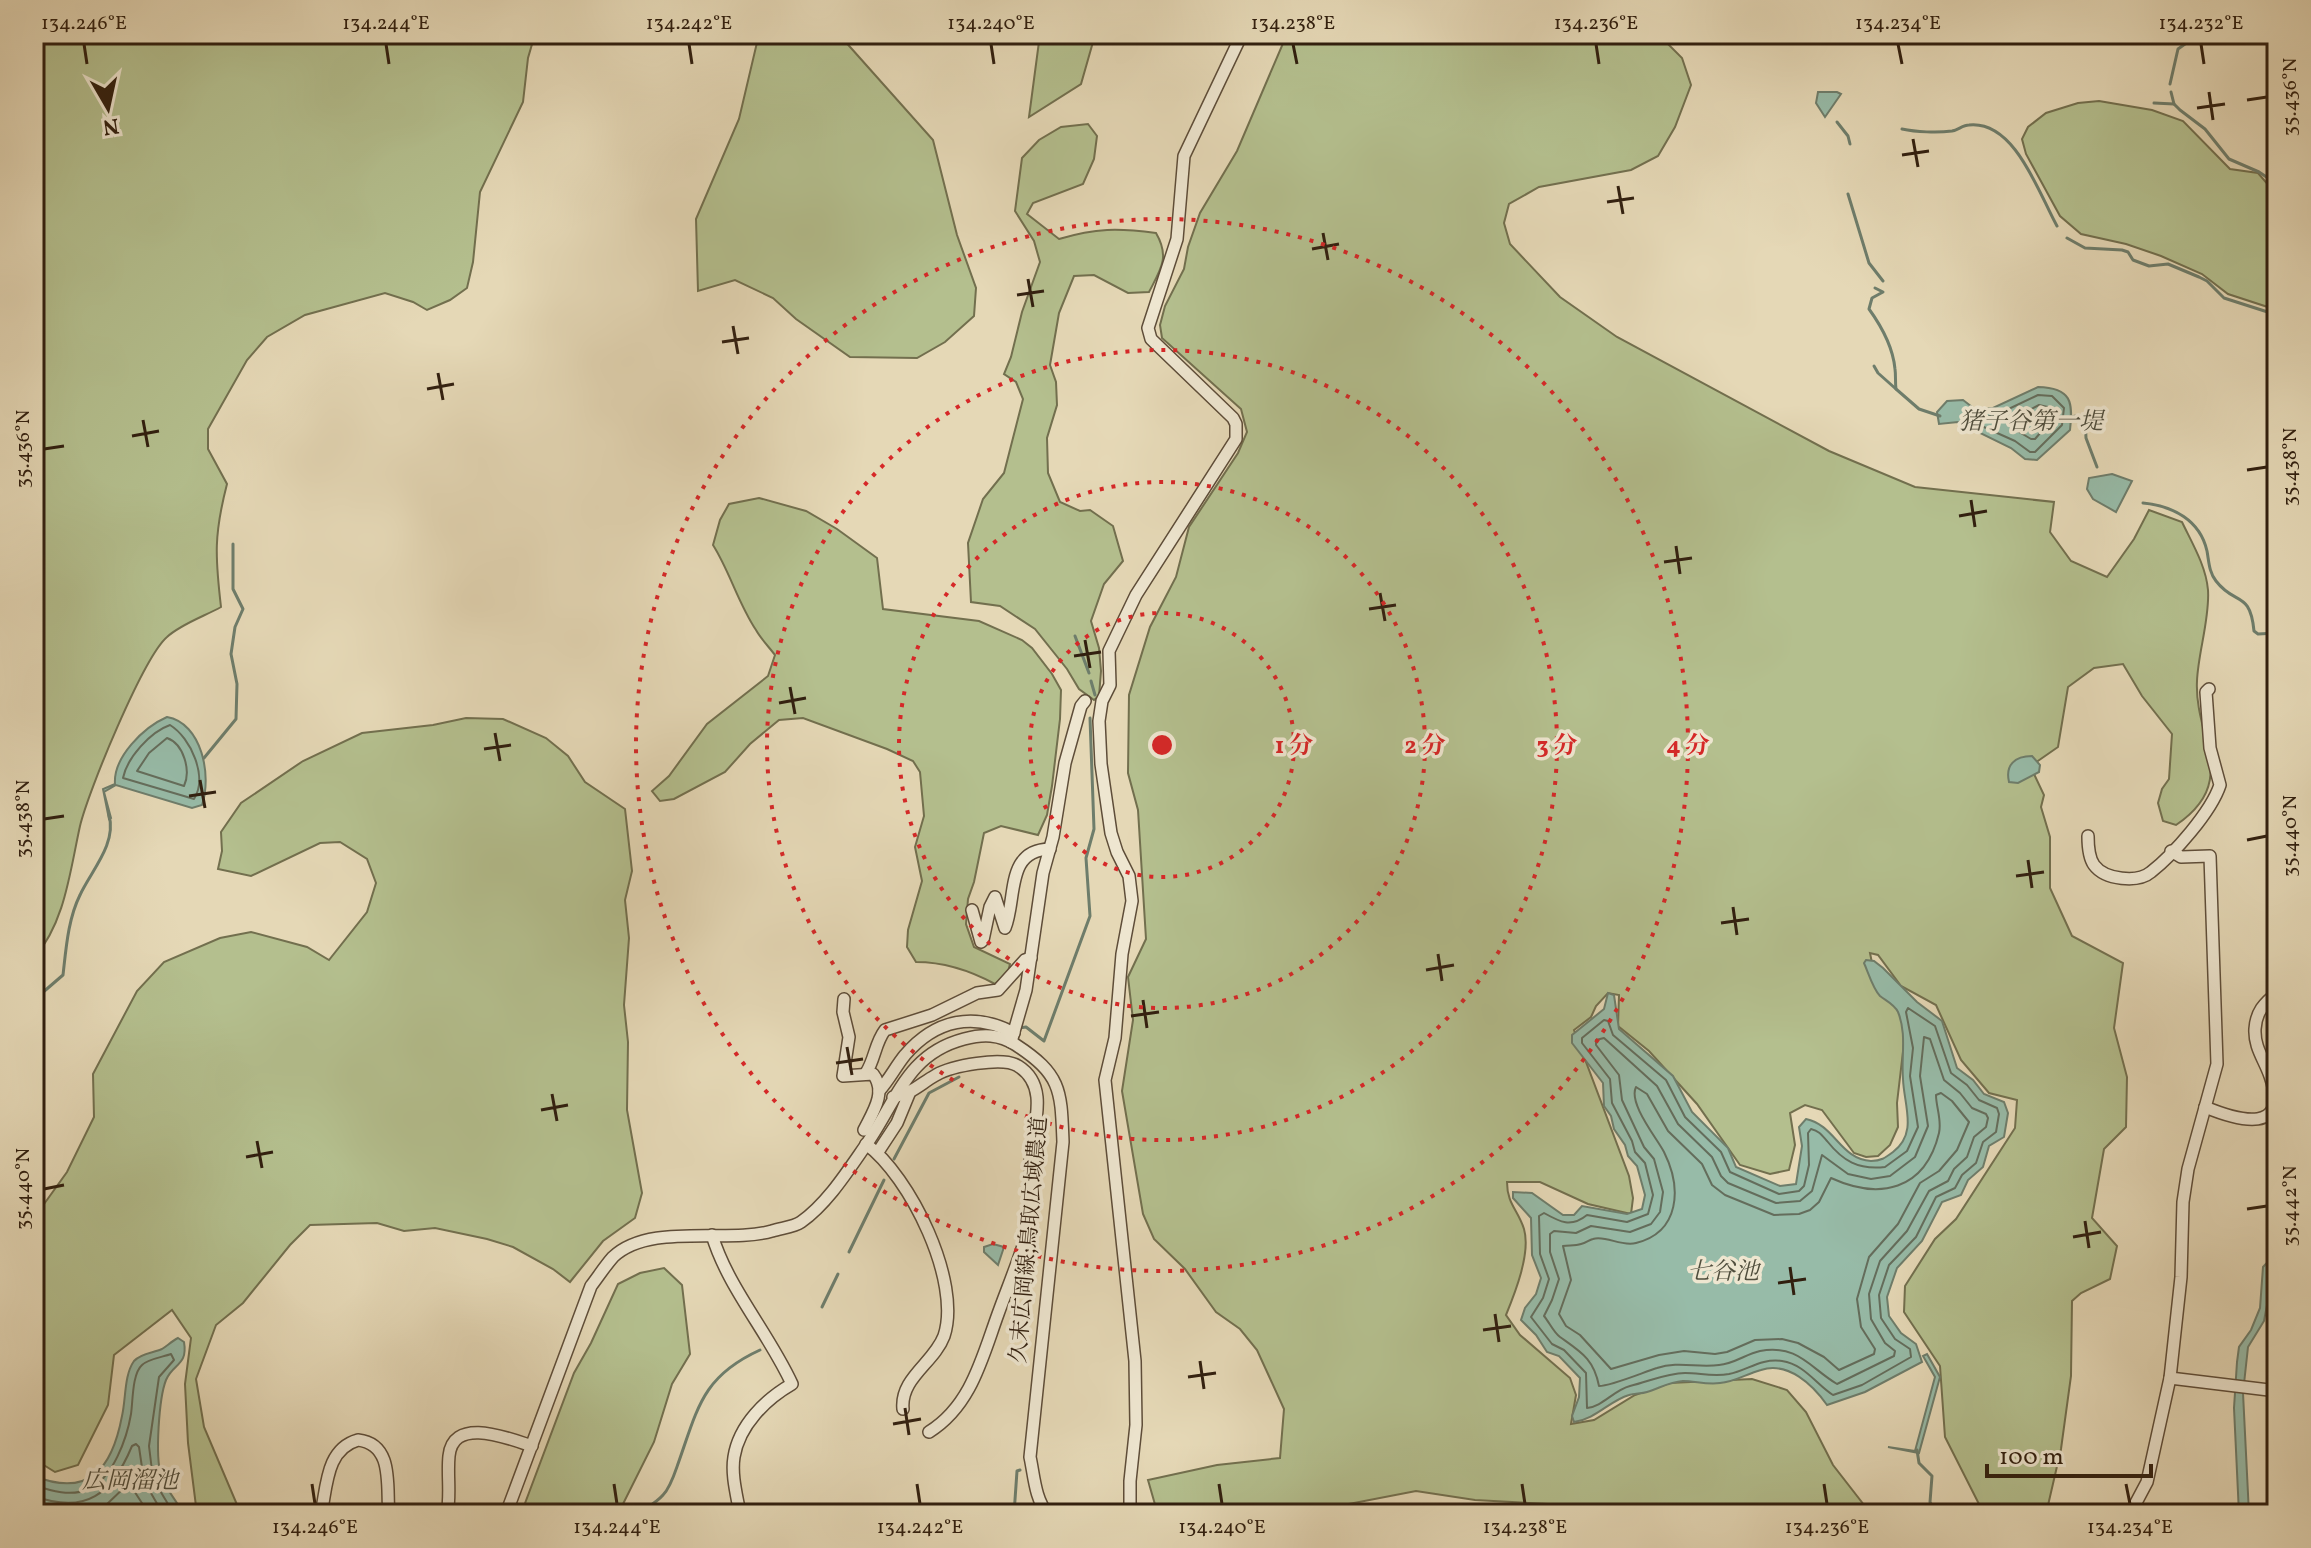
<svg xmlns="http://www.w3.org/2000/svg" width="2311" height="1548" font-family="Vollkorn,'Noto Serif JP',serif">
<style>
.green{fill:#b4bf8e;stroke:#726f4e;stroke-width:2}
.water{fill:#97bba8;stroke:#6e7d6b;stroke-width:2}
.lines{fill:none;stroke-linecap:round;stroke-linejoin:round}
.shore{stroke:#646d5c;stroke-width:2}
.stream{stroke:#6e7d6b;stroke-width:3}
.minor-casing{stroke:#5e4d39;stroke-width:14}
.minor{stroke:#eee6d0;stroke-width:11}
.ticks{fill:none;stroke:#311f0f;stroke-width:3}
.ring{fill:none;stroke:#d62828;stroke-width:4;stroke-dasharray:4 8}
.labels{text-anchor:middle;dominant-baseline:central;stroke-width:7;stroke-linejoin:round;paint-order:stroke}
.street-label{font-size:22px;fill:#311f0f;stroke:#eee6d0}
.water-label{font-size:24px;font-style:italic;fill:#504e3d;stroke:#eee6d0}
.centre{fill:#d62828;stroke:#eee6d0;stroke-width:4}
.ring-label{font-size:24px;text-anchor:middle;font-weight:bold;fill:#d62828;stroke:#eee6d0;stroke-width:7;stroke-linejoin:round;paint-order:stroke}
.neatline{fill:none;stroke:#311f0f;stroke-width:3}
.ticks-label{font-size:20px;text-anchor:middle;fill:#311f0f}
</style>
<rect width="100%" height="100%" fill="#e5d8b6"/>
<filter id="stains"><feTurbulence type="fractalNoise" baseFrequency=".0025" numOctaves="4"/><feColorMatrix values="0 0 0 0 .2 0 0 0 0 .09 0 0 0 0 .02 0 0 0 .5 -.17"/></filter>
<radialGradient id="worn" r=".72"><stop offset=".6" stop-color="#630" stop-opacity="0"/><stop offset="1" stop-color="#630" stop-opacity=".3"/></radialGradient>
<g class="green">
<path d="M34,34H535L528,58L523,102L480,192L473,262L467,288L450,300L427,310L413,302L385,293L305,315L267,337L247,360L208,429V449L227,484C214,534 215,556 221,607C205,616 181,624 167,637C143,658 88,792 80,826C70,871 65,923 34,958Z"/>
<polygon points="759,34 843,34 843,39 933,140 957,235 976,288 974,316 945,342 917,358 850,357 796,319 773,298 735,280 698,291 696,219 739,119"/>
<polygon points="1040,34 1100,34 1093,42 1081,84 1029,117"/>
<path d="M1287,34H1658L1682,58L1691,85L1675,127L1658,156L1631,170L1539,187L1509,204L1504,223L1510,244L1560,297L1617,337L1829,451L1915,487L2054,502L2050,532L2071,561L2107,577L2134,539L2149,510L2182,522C2192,543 2206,566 2208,590C2210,618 2198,653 2197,681C2194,738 2241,781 2176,825L2163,821L2158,803L2162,789L2169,779L2172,734L2142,696L2123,664L2094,668L2068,687L2058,747L2035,763L2034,774L2044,795L2041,807L2050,837V888L2072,936L2123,963L2114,1028L2127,1077L2126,1127L2104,1149L2092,1218L2117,1246L2110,1279L2081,1293L2072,1301L2071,1376L2061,1449L2046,1514H1984L1945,1437L1940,1366L1904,1312L1905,1286L1935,1239L1956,1219L2015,1128L2017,1100L1989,1093L1961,1060L1936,1005L1901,986L1878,955L1870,953L1874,973L1895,993L1906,1026L1897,1103L1898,1127L1890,1145L1878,1156L1866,1157L1854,1153L1822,1110L1805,1105L1790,1113L1795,1145L1789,1170L1770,1174L1740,1165L1697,1104L1649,1051L1618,1026L1619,995L1608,993L1596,1006L1591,1017L1574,1030L1629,1176L1633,1198L1631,1214L1588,1204L1540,1182H1507C1507,1204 1518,1210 1524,1229C1531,1253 1515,1293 1506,1315L1520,1335L1570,1378L1576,1395L1571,1424L1594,1420L1635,1395L1670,1383L1752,1379L1787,1390L1806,1412L1833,1465L1871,1514H1573L1548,1504L1475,1500L1416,1491L1297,1514H1180L1156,1508L1148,1480L1217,1465L1280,1458L1284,1409L1257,1350L1240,1329L1216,1312L1185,1269L1154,1239L1143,1214L1122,1091L1133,1020L1128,977L1146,939L1138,810L1128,773L1129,695L1150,627L1176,577L1189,527L1238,453L1247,432L1241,409L1162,338L1160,325L1165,306L1184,269L1188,247L1200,213L1237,151Z"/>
<polygon points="2099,101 2152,110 2183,121 2230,169 2258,173 2277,195 2277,310 2228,294 2202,274 2161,256 2126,244 2081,234 2060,216 2026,154 2022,139 2028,127 2046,113 2078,103"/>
<path d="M1088,124L1097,136L1094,159L1083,184L1033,203L1027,214L1059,239C1096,228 1118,228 1156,233C1170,257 1161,269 1149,292L1128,293L1094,275L1074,276L1059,313L1050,365L1056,382L1057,405L1047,438L1048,473L1060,502L1080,511L1090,510L1113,526L1123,561L1104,584L1091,621L1099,648L1101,671L1099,696L1094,700L1079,689L1067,669L1035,629L1000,606L971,602L968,543L983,499L1004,473L1023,399L1016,382L1004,374L1011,357L1022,312L1040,262L1034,241L1015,211L1022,158L1039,140L1061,127Z"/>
<path d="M759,498L806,511L837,529L877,558L883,609L979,621L1022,640L1032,648L1052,674L1061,690L1060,719L1052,786L1047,815L1038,835L1001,826L984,833L974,882L968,899L966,924L974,947L1010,964L1008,972L995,984C971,971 944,962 916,962L907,947L908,930L922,881L915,847L924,816L920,772L913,761L887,749L803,718L779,720L750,744L725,772L674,799L660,801L652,791L669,776L707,724L768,676L775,655C769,647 761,639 756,630C738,603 730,572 713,545L720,520L729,504Z"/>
<polygon points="466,718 503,719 546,738 568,756 585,782 625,809 632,871 625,900 629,938 624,1005 628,1042 627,1110 642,1193 635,1218 603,1241 570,1282 553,1269 513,1247 487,1239 435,1228 404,1231 377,1223 310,1225 290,1245 243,1303 216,1325 196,1379 204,1427 241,1514 197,1514 188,1443 185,1384 191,1338 172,1310 114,1355 108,1405 78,1465 55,1472 34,1459 34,1218 67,1172 94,1117 93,1074 137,991 164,962 220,938 251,932 307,947 329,960 367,912 376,883 367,859 340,842 320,843 251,876 218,869 222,851 221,832 241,803 303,761 362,733 433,725"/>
<polygon points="664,1268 682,1285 690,1354 672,1384 654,1442 618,1514 521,1514 574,1373 591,1343 618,1284 640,1273"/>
</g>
<g class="water">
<polygon points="1818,92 1837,92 1841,94 1825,117 1816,103"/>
<path d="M2038,387C2072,388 2073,402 2070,430L2037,460L2025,459L2011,448L1958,422L1939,424L1937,412L1947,401L1963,400L1976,410L1993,408Z"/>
<polygon points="2112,474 2132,481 2116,512 2093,499 2087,489 2089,478"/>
<path d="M167,717C202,723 212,776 202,805L192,808L116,785L104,792L111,818L109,819L103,789L115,784C113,757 144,727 167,717Z"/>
<path d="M2032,756L2040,765L2039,772L2018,783L2009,782C2005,765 2015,756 2032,756Z"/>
<path d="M1866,960L1874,961L1883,968L1917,1002L1942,1021L1957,1068L1973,1080L1984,1094L2004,1102L2008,1113L2004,1137L1989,1146L1983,1167L1968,1180L1961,1195L1942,1202L1922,1241L1897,1268L1887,1297L1889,1316L1901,1333L1916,1344L1922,1362L1865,1392L1827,1405C1813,1385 1788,1361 1761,1370C1746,1374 1735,1382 1720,1383C1707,1385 1695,1381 1683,1381C1669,1382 1660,1388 1647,1392C1641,1394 1635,1393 1629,1395C1609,1401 1596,1419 1574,1422L1572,1416L1579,1397L1580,1378L1559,1356L1547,1352L1536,1335L1521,1320L1525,1308L1536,1294L1541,1278L1532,1255L1531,1218L1513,1198V1192L1532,1193L1563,1215H1574L1582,1206L1627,1214L1642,1209L1645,1195L1637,1166L1628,1156L1625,1145L1614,1129L1611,1116L1604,1106L1603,1083L1572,1043V1035L1604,1009L1608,993L1614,995L1619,1029L1673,1076L1692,1112L1728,1148L1736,1167L1780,1186L1796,1184L1802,1146L1799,1127L1806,1119C1835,1125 1840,1159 1871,1161C1881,1161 1885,1158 1893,1152C1918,1133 1904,1106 1903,1079C1901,1057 1907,1034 1898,1012C1894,1004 1886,1001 1880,996C1873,989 1868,972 1864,963Z"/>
<polygon points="993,1244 1004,1247 998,1265 984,1252 984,1247"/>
<polygon points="2277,1252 2264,1321 2248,1347 2243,1393 2249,1514 2239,1514 2234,1408 2237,1362 2239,1347 2251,1330 2260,1308 2263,1267"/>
<path d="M178,1338L184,1342C188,1366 173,1363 166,1380C159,1398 155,1456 161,1475C165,1489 177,1500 183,1514H36L34,1476C89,1498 112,1469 122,1416C126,1399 124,1375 134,1361C141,1353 153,1353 162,1349C167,1346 172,1341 178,1338Z"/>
<polygon points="1927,1354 1940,1377 1919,1453 1888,1447 1915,1451 1935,1377 1923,1356"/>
</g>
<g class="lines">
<g class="shore">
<polygon points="2038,395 2052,396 2064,408 2062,425 2035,452 2030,452 2015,441 1977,424 1979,418 1996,415"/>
<polygon points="2039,405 2052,408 2053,418 2035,439 2031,439 2009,426 2010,420"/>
<path d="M170,725C191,738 208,777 194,799L123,778C127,758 150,732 170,725Z"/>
<path d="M167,738C184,744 191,771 184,786L137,771L149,753Z"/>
<path d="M1908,1008L1935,1026L1951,1073L1967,1085L1979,1100L1997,1108L1999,1114L1996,1132L1983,1142L1976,1163L1962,1175L1955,1188L1936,1197L1916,1237L1889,1265L1879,1295L1881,1318L1895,1339L1910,1349L1911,1357L1862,1385L1833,1395C1817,1385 1804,1364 1782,1361C1761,1358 1748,1370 1729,1374C1713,1377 1700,1373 1685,1373C1666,1373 1648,1382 1630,1386C1614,1390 1602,1407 1587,1408L1586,1373L1564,1350L1552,1344L1531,1317L1543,1298L1549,1279L1540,1254L1539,1216L1544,1213C1560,1222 1571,1228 1587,1215L1627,1222L1648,1214L1653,1195L1645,1163L1635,1152L1632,1141L1612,1103L1610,1079L1582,1043V1038L1604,1020L1608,1021L1613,1035L1666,1080L1685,1117L1721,1152L1730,1172L1779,1194L1799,1191L1804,1186L1809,1165L1808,1133L1811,1129C1819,1131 1821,1134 1827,1141C1843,1161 1858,1170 1885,1167L1907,1151L1918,1127L1910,1076L1913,1048L1906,1012Z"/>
<path d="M1924,1037L1930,1039L1944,1080L1960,1093L1972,1108L1986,1114L1988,1118L1986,1127L1974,1137L1967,1157L1954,1169L1948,1181L1929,1191L1907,1231L1880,1261L1869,1294L1871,1319L1885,1343L1895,1351L1894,1356L1837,1384C1810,1368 1798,1344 1760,1351C1746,1354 1734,1364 1719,1365C1698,1368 1678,1361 1657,1368C1644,1372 1611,1386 1599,1386C1594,1359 1581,1352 1560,1337C1554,1333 1549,1322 1544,1316L1552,1300L1559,1279L1550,1252V1234L1554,1231L1576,1233L1591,1226L1630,1232L1651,1224L1660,1212L1663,1192L1654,1159L1644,1147L1622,1100L1619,1075L1596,1045V1040L1604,1038L1657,1086L1678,1124L1712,1157L1721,1176L1728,1183L1776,1203L1800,1201L1812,1191L1822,1155L1848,1174L1871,1179L1890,1176L1915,1157L1928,1126L1920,1076Z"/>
<path d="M1636,1087L1647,1094L1668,1131L1702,1164L1712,1185L1725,1195L1774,1215L1799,1214L1810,1210L1819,1202L1831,1178C1879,1200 1925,1191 1939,1133C1942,1120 1936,1107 1936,1095L1941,1093L1952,1101L1969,1122L1957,1150L1939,1171L1920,1183L1898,1224L1869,1257L1857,1299L1861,1327L1875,1349L1874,1354L1839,1370L1824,1357L1798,1343L1782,1339L1755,1340L1727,1352L1715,1354L1684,1351L1659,1355L1611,1369L1580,1335L1566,1326L1559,1314L1571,1280L1563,1246C1569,1245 1575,1246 1581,1244C1586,1243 1589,1240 1593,1239C1606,1235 1621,1247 1636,1243C1680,1232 1682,1188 1664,1152C1656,1137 1628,1103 1636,1087Z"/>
<path d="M34,1485C51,1491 71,1497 89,1489C113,1478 127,1438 131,1414C133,1401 132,1374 142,1365C148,1359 163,1357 171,1354L174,1360L159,1377L149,1446L153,1479L174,1514"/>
<path d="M34,1496C86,1515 112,1494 132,1446L136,1444L139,1447L144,1481L163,1514"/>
<polyline points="81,1514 105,1506 129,1483 149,1514"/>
</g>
<g class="stream">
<polyline points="2170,84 2178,49 2192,39"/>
<polyline points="2171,92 2174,104 2180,110 2205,129 2229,159 2259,172 2277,184"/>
<polyline points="2154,103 2174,104"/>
<polyline points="1837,122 1848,136 1850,144"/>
<path d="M1902,129C1916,132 1937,133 1952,131C1958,130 1963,125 1969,125C2015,120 2039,194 2057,226"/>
<polyline points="1848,194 1869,263 1883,281"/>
<polyline points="2067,238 2085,248 2122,250 2128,252 2133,260 2149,266 2168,264 2199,277 2207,281 2224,298 2277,315"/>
<path d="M1875,288L1883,292L1872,298L1869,309C1882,327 1893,347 1895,369C1896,376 1895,382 1896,389L1919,409L1940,416"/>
<polyline points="1874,366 1878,373 1896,389"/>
<polyline points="2070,417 2083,415 2085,417 2086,438 2097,467"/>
<path d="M2143,503C2173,506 2200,520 2207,551C2209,562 2209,572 2216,581C2235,606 2250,590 2254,631L2258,634L2277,633"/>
<polyline points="1075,636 1089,673"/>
<polyline points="1091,681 1095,695"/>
<polyline points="204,758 236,719 237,684 231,654 235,627 243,609 233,589 233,544"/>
<path d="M34,1000L63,975C66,949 68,919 80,895C91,871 117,844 109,815"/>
<polyline points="1019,1028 1026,1027 1044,1041 1090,916 1086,858 1094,829 1090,718"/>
<polyline points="894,1159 929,1093 959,1077"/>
<polyline points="849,1252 884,1180"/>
<polyline points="822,1307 838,1274"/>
<polyline points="1917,1450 1919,1463 1932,1476 1930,1502 1936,1514"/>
<path d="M638,1514C646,1508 656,1503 663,1495C671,1487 675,1472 679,1461C698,1407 703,1376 760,1350"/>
<polyline points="1014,1514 1017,1471 1020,1470"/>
</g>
<defs>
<g id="minor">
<path d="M2088,836C2088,845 2089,858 2094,865C2105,880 2138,883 2151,872C2174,854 2211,812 2220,785L2210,748L2206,692L2209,689"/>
<path d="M972,910L981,942L983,940L990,907L995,897L1005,928C1017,898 1005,850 1050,849"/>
<path d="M844,999L843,1012L849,1037L843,1076L873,1074C887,1092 873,1112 864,1130"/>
<polyline points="1011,1042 1026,990 1043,873 1053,837 1065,763 1081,706 1085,701"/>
<path d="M866,1073C875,1059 875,1043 885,1030L932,1015L977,993L998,990L1025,960L1031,958"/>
<path d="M879,1091C889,1080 896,1066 905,1055C936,1019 974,1012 1014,1033"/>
<path d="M893,1097C912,1094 920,1084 936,1075C951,1066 1003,1056 1018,1066C1052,1087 1031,1131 1030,1162C1030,1176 1036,1191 1034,1204C1027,1242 1011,1278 998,1314C982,1358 971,1406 929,1432"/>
<path d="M2205,1107C2239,1121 2290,1135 2270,1076C2264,1059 2254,1047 2255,1029C2256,1012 2264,1003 2277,993"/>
<path d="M866,1144C910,1176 962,1282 944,1336C934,1363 900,1378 903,1409"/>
<polyline points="878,1152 897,1123 909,1094"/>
<path d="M712,1235C728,1288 768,1332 792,1384C766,1399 739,1425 734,1457C731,1475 737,1496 740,1514"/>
<polyline points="2170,1378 2277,1391"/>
<path d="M321,1514C327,1486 326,1449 358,1440C395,1444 386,1489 389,1514"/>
<path d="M447,1514C451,1495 447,1475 449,1456C453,1415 510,1439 532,1446"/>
<path d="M506,1514L591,1286C598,1277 605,1266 613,1257C650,1222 727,1244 772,1231C781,1228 794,1227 801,1222C828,1203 849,1169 868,1142C897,1100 907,1054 964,1039C983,1034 999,1034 1016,1045C1062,1075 1061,1091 1063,1142L1030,1457C1034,1475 1035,1500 1048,1514"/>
<polyline points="1130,1514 1130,1481 1136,1425 1135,1361 1105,1080 1115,1038 1122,954 1132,901 1129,876 1117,852 1111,833 1101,764 1099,721 1102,701 1110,685 1109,651 1136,595 1236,439 1236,424 1233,418 1151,339 1148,328 1177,239 1184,156 1242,34"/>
<polyline points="2130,1514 2147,1482 2170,1378 2181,1277 2183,1202 2188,1169 2217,1064 2210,856 2181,857 2171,851"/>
</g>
</defs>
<use href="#minor" class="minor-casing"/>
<use href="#minor" class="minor"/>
</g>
<path class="ticks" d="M84,44L87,64M386,44L389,64M689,44L692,64M991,44L994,64M1293,44L1297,64M1596,44L1599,64M1898,44L1902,64M2201,44L2204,64M2209,92L2213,120M2247,100L2267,97M2197,108L2225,104M1913,139L1918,167M1902,155L1929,151M1618,186L1623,214M1607,202L1634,198M1323,233L1328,260M1312,249L1339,244M1028,279L1033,307M1017,295L1044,291M733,326L738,354M722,342L749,338M438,373L443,400M427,389L454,384M143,420L148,447M132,436L159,431M44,449L64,446M2247,470L2267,467M1971,500L1975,527M1959,516L1987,511M1676,546L1680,574M1664,562L1692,558M1380,593L1385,621M1369,609L1396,605M1085,640L1090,668M1074,656L1101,652M790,687L795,714M779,703L806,698M495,733L500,761M484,749L511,745M200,780L205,808M189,796L216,792M44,819L64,816M2247,840L2267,836M2028,860L2032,888M2016,876L2044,872M1733,907L1737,935M1721,923L1749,919M1438,954L1442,981M1426,970L1454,965M1143,1000L1147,1028M1131,1016L1159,1012M847,1047L852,1075M836,1063L863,1059M552,1094L557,1121M541,1110L568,1105M257,1141L262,1168M246,1157L273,1152M44,1189L64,1185M2247,1209L2267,1206M2085,1221L2089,1248M2073,1237L2101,1232M1790,1267L1794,1295M1778,1283L1806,1279M1495,1314L1499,1342M1483,1330L1511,1326M1200,1361L1204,1389M1188,1377L1216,1373M905,1408L909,1435M893,1424L921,1419M312,1484L315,1504M614,1484L617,1504M917,1484L920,1504M1219,1484L1222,1504M1522,1484L1525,1504M1824,1484L1827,1504M2126,1484L2130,1504"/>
<g class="ring">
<circle cx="1162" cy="745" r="132"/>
<circle cx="1162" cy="745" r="263"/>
<circle cx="1162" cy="745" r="395"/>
<circle cx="1162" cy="745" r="526"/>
</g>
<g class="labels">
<g class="street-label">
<text transform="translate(1030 1240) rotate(-85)">久末広岡線;鳥取広域農道</text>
</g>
<g class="water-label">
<text x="2031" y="423">猪子谷第一堤</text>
<text x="1723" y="1273">七谷池</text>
<text x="130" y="1482">広岡溜池</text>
</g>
</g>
<circle cx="1162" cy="745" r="12" class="centre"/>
<g class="ring-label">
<text x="1294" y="753">1 分</text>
<text x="1425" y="753">2 分</text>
<text x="1557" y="753">3 分</text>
<text x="1688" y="753">4 分</text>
</g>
<rect width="2311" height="1548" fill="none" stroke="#e5d8b6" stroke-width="88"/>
<g transform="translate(108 108) rotate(171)" stroke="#eee6d0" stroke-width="6" paint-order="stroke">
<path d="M0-6L14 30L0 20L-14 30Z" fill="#311f0f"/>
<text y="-12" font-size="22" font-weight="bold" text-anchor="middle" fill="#311f0f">N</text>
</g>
<path d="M1987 1464v12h164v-12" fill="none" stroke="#311f0f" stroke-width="4"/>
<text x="1999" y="1464" font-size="24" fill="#311f0f" stroke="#eee6d0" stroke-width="6" paint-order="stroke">100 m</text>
<rect x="44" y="44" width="2223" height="1460" class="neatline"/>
<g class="ticks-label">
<text x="84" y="29">134.246°E</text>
<text x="386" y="29">134.244°E</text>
<text x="689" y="29">134.242°E</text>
<text x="991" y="29">134.240°E</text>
<text x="1293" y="29">134.238°E</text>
<text x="1596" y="29">134.236°E</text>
<text x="1898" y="29">134.234°E</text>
<text x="2201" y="29">134.232°E</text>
<text transform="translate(2289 97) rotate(-90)" y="7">35.436°N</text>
<text transform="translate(22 449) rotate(-90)" y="7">35.436°N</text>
<text transform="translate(2289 467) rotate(-90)" y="7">35.438°N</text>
<text transform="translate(22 819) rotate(-90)" y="7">35.438°N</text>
<text transform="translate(2289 836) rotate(-90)" y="7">35.440°N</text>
<text transform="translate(22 1189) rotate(-90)" y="7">35.440°N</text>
<text transform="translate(2289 1206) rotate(-90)" y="7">35.442°N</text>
<text x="315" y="1533">134.246°E</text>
<text x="617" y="1533">134.244°E</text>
<text x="920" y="1533">134.242°E</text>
<text x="1222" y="1533">134.240°E</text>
<text x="1525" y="1533">134.238°E</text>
<text x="1827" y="1533">134.236°E</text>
<text x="2130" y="1533">134.234°E</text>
</g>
<rect width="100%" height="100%" filter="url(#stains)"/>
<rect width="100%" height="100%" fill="url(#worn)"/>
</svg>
